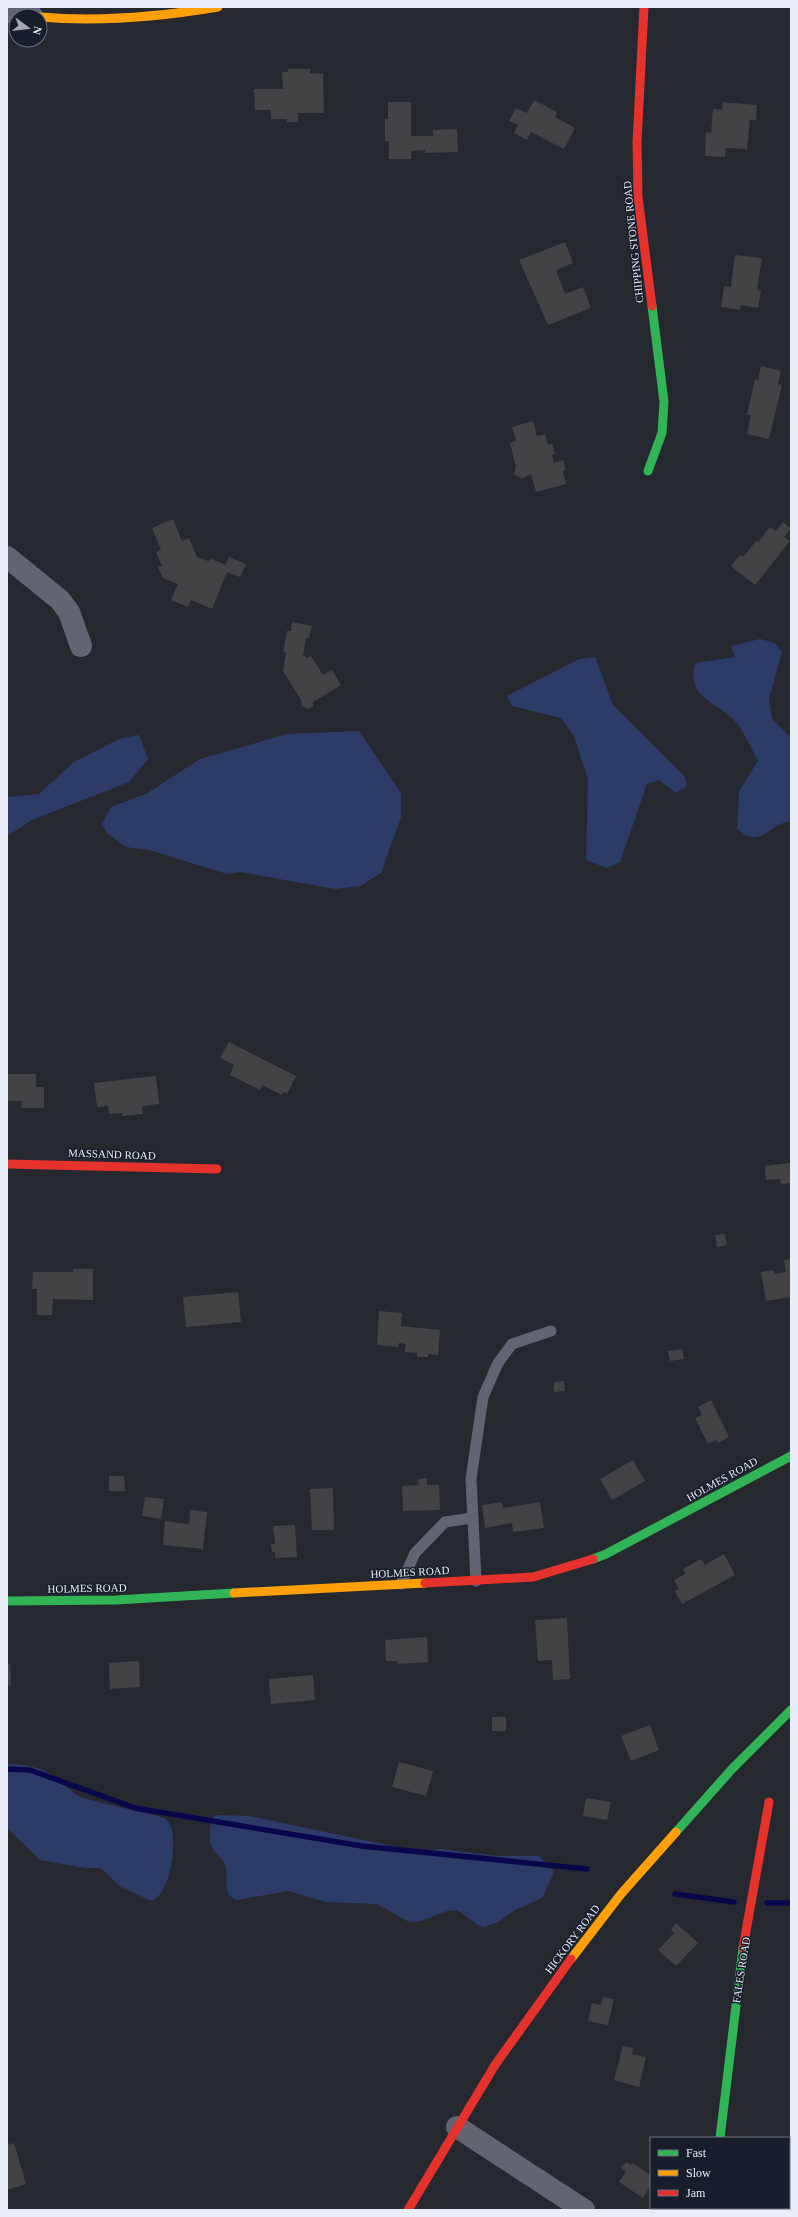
<svg xmlns="http://www.w3.org/2000/svg" width="798" height="2217" font-family="Georgia,serif">
<style>
.green{fill:#2d3b69}
.lines{fill:none;stroke-linecap:round;stroke-linejoin:round}
.stream{stroke:#09074c;stroke-width:5.5}
.building{fill:#434244}
.lane{stroke:#626571;stroke-width:11}
.street{stroke:#626571;stroke-width:22}
.fast{stroke:#30b455;stroke-width:9}
.slow{stroke:#ff9f0a;stroke-width:9}
.jam{stroke:#e5322d;stroke-width:9}
.labels{text-anchor:middle;dominant-baseline:central;stroke-width:3;stroke-linejoin:round;paint-order:stroke}
.street-label{font-size:11px;fill:#e9edf8;stroke:#171d2b}
</style>
<rect width="100%" height="100%" fill="#262830"/>
<g class="green">
<path d="M760,639L775,643L782,652L769,699L772,719L791,738V821C765,825 763,850 737,829L739,791L758,761C752,749 746,736 739,726C722,702 685,701 695,663L735,657L731,646Z"/>
<polygon points="595,657 613,705 685,777 687,786 676,793 659,780 647,784 620,862 607,868 586,860 588,779 574,736 561,718 512,706 507,696 579,659"/>
<polygon points="359,731 401,793 401,817 381,873 360,886 335,889 240,872 227,874 149,850 126,847 107,833 102,824 111,807 146,794 200,759 287,734"/>
<polygon points="139,735 148,759 129,782 32,820 7,836 7,797 39,794 74,762 119,739"/>
<path d="M7,1764C23,1764 41,1767 55,1777C64,1784 71,1792 82,1798L165,1818C169,1822 171,1825 172,1831C176,1848 170,1895 151,1901L121,1887L101,1868H85L40,1860L7,1828Z"/>
<path d="M215,1815L249,1816L416,1851L441,1849L497,1856H539L554,1872L542,1898L515,1910L498,1922L485,1927L478,1925L457,1910L447,1911L421,1921L409,1922L377,1904L326,1902L288,1891L236,1900C220,1892 230,1878 225,1865C223,1858 215,1854 212,1848C208,1840 209,1821 215,1815Z"/>
</g>
<g class="lines">
<g class="stream">
<polyline points="7,1769 30,1770 135,1808 362,1846 587,1869"/>
<polyline points="675,1894 734,1902"/>
<polyline points="767,1903 791,1903"/>
</g>
</g>
<g class="building">
<polygon points="288,69 310,69 310,73 323,74 324,113 298,113 298,122 287,122 287,119 271,119 271,110 255,110 254,89 283,89 282,72 288,72"/>
<polygon points="534,100 557,112 555,117 575,128 564,149 531,132 527,140 514,133 518,125 509,121 516,108 527,113"/>
<polygon points="388,102 411,102 411,136 433,136 433,130 457,129 458,152 425,153 425,150 411,151 411,159 389,159 389,141 385,141 385,119 388,119"/>
<polygon points="723,102 757,105 756,120 750,120 747,149 726,148 725,157 705,156 706,132 711,133 713,109 722,110"/>
<polygon points="565,242 573,263 556,270 565,294 583,287 591,308 548,325 519,260"/>
<polygon points="735,255 762,258 757,290 761,291 758,308 741,305 740,310 721,307 724,286 731,287"/>
<polygon points="761,366 781,371 778,384 782,385 769,439 747,434 751,415 747,415 755,379 758,380"/>
<polygon points="533,421 537,436 545,434 548,445 552,444 555,454 552,455 554,463 563,460 566,470 563,471 566,484 536,492 531,474 522,479 514,474 516,467 510,443 516,441 512,427"/>
<polygon points="173,519 182,541 189,538 197,557 208,561 212,559 226,565 229,557 246,564 240,577 227,572 212,609 191,600 188,607 171,600 178,584 163,578 158,567 162,566 156,552 161,550 152,528"/>
<polygon points="783,522 791,529 784,537 790,541 755,585 731,566 740,555 743,557 756,541 758,542 770,527 776,531"/>
<polygon points="292,622 312,626 309,638 306,638 303,655 307,658 311,656 323,675 332,670 341,685 313,702 313,706 308,709 302,706 301,700 283,671 286,653 283,652 287,631 291,631"/>
<polygon points="229,1042 296,1076 287,1094 284,1092 282,1095 262,1085 260,1090 230,1075 234,1065 220,1058"/>
<polygon points="7,1074 36,1074 36,1087 44,1087 44,1108 21,1108 22,1101 7,1101"/>
<polygon points="156,1076 159,1104 142,1106 143,1114 122,1116 122,1113 109,1114 108,1106 97,1107 94,1083"/>
<polygon points="790,1163 791,1183 781,1184 780,1179 766,1180 765,1166"/>
<polygon points="725,1234 727,1245 717,1247 715,1235"/>
<polygon points="791,1259 791,1297 766,1301 761,1272 774,1270 775,1274 786,1272 784,1260"/>
<polygon points="73,1269 93,1269 93,1300 53,1299 52,1315 37,1315 37,1289 32,1289 33,1272 73,1272"/>
<polygon points="238,1292 241,1322 186,1327 183,1297"/>
<polygon points="379,1311 402,1313 401,1326 440,1330 438,1355 428,1354 428,1357 417,1357 417,1353 405,1352 406,1344 399,1343 398,1347 377,1345"/>
<polygon points="682,1349 684,1359 670,1361 668,1351"/>
<polygon points="564,1381 565,1391 554,1392 554,1382"/>
<polygon points="711,1400 729,1437 718,1443 716,1440 708,1444 695,1418 702,1415 698,1407"/>
<polygon points="633,1460 645,1481 612,1500 600,1479"/>
<polygon points="109,1476 124,1476 125,1491 109,1491"/>
<polygon points="427,1478 427,1485 439,1485 440,1510 403,1511 402,1486 419,1485 418,1479"/>
<polygon points="333,1488 334,1530 312,1530 310,1489"/>
<polygon points="145,1497 164,1499 161,1519 142,1516"/>
<polygon points="502,1502 503,1508 540,1502 544,1528 513,1532 512,1523 485,1528 482,1505"/>
<polygon points="190,1510 207,1512 203,1549 163,1545 165,1521 189,1524"/>
<polygon points="295,1525 297,1557 275,1558 275,1552 272,1552 271,1544 275,1544 273,1526"/>
<polygon points="724,1554 735,1575 682,1604 675,1591 679,1589 674,1580 685,1574 683,1569 701,1559 705,1565"/>
<polygon points="567,1618 570,1679 553,1680 552,1660 538,1661 535,1620"/>
<polygon points="427,1637 428,1662 398,1664 397,1661 386,1661 385,1640"/>
<polygon points="139,1661 140,1687 110,1689 109,1663"/>
<polygon points="7,1664 10,1664 11,1685 7,1686"/>
<polygon points="313,1675 315,1700 271,1704 269,1679"/>
<rect x="492" y="1717" width="14" height="14"/>
<polygon points="650,1725 659,1750 631,1761 621,1736"/>
<polygon points="399,1762 433,1771 426,1796 392,1787"/>
<polygon points="586,1798 611,1802 607,1820 583,1816"/>
<polygon points="676,1923 698,1943 676,1966 658,1950 674,1933 671,1930"/>
<polygon points="603,1997 614,1999 608,2025 588,2021 592,2003 601,2005"/>
<polygon points="623,2046 633,2048 632,2054 646,2057 639,2087 614,2080"/>
<polygon points="7,2139 9,2145 14,2143 26,2184 7,2190"/>
<polygon points="626,2162 631,2165 633,2163 651,2176 651,2185 643,2198 619,2182 626,2172 621,2168"/>
</g>
<g class="lines">
<g class="lane">
<polyline points="476,1581 471,1479 483,1397 498,1363 512,1344 551,1331"/>
<polyline points="401,1584 415,1553 445,1522 472,1518"/>
</g>
<g class="street">
<polyline points="7,12 32,16"/>
<polyline points="7,557 60,600 69,612 81,646"/>
<polyline points="457,2127 584,2210"/>
<polyline points="711,2210 711,2208"/>
</g>
<g class="fast">
<polyline points="648,471 662,433 664,402 652,306"/>
<polyline points="593,1559 606,1554 791,1456"/>
<polyline points="7,1601 116,1600 234,1593"/>
<polyline points="676,1832 732,1769 791,1710"/>
<polyline points="720,2138 743,1948"/>
</g>
<g class="slow">
<path d="M40,17C100,22 159,17 218,7"/>
<polyline points="234,1593 425,1583"/>
<polyline points="571,1959 621,1894 676,1832"/>
</g>
<g class="jam">
<polyline points="644,7 637,142 638,197 652,306"/>
<polyline points="7,1164 217,1169"/>
<polyline points="425,1583 533,1577 593,1559"/>
<polyline points="743,1948 769,1802"/>
<polyline points="408,2210 495,2065 571,1959"/>
</g>
</g>
<g class="labels">
<g class="street-label">
<text transform="translate(633 242) rotate(-96)">CHIPPING STONE ROAD</text>
<text transform="translate(112 1154) rotate(2)">MASSAND ROAD</text>
<text transform="translate(722 1479) rotate(-29)">HOLMES ROAD</text>
<text transform="translate(410 1572) rotate(-3)">HOLMES ROAD</text>
<text transform="translate(87 1588) rotate(-1)">HOLMES ROAD</text>
<text transform="translate(572 1939) rotate(-53)">HICKORY ROAD</text>
<text transform="translate(741 1970) rotate(-81)">FALES ROAD</text>
</g>
</g>
<rect width="798" height="2217" fill="none" stroke="#e9edf8" stroke-width="16"/>
<rect x="650" y="2137" width="140" height="72" fill="#171d2b" stroke="#6b707d"/>
<rect x="658" y="2150" width="20" height="6" fill="#30b455" stroke="#6b707d"/>
<text x="686" y="2157" font-size="12" fill="#e9edf8">Fast</text>
<rect x="658" y="2170" width="20" height="6" fill="#ff9f0a" stroke="#6b707d"/>
<text x="686" y="2177" font-size="12" fill="#e9edf8">Slow</text>
<rect x="658" y="2190" width="20" height="6" fill="#e5322d" stroke="#6b707d"/>
<text x="686" y="2197" font-size="12" fill="#e9edf8">Jam</text>
<g transform="translate(28 28) rotate(105)"><circle r="19" fill="#171d2b" stroke="#6b707d"/>
<path d="M0-3L7 15L0 10L-7 15Z" fill="#a5a8b2"/>
<text y="-6" font-size="11" font-weight="bold" text-anchor="middle" fill="#e9edf8">N</text>
</g>
</svg>
